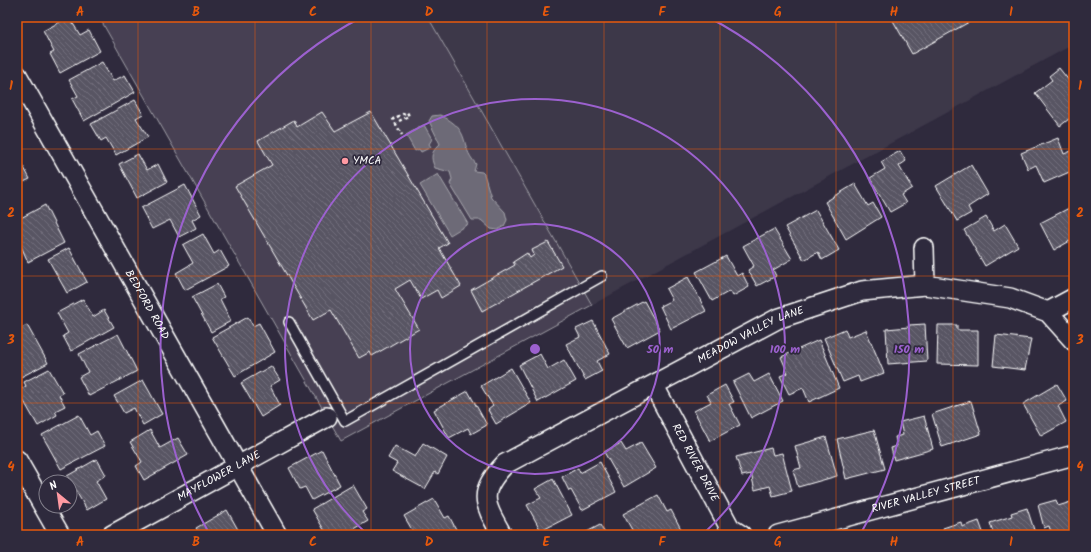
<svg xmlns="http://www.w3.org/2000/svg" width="1091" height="552" font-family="Kalam,sans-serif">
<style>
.built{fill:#3c3749}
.green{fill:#464152;stroke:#a2a0a8}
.water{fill:#6d6a77;stroke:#a7a6ad}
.building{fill:url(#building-back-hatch);stroke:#fff}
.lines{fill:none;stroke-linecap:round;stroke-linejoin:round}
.lane-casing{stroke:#fff;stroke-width:12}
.street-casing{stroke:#fff;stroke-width:22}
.path{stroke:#fff;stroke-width:2.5;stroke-dasharray:3 3;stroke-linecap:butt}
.lane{stroke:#2f2a3d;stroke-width:9}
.street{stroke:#2f2a3d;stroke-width:19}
.grid{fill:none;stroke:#e8590c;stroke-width:1;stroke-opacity:0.55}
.ring{fill:none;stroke:#9c61cf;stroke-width:2}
.poi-dot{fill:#ff9aa2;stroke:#2f2a3d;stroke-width:1.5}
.labels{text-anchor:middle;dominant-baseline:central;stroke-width:3.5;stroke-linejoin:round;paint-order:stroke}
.poi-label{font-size:11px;fill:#fff;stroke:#2f2a3d;text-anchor:start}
.street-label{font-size:11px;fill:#fff;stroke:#2f2a3d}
.centre{fill:#9c61cf;stroke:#2f2a3d;stroke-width:2}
.ring-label{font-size:12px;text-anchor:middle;font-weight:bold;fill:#9c61cf;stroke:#2f2a3d;stroke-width:3.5;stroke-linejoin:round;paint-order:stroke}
.neatline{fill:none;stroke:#e8590c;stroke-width:1.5}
.grid-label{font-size:13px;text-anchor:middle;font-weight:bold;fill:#e8590c}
</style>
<defs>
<pattern id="building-back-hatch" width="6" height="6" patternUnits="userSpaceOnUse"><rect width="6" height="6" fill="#595564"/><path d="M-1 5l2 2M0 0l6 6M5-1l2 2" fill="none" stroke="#726e7b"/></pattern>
</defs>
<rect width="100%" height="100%" fill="#2f2a3d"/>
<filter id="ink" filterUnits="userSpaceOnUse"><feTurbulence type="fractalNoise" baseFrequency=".025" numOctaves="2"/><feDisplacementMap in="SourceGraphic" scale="8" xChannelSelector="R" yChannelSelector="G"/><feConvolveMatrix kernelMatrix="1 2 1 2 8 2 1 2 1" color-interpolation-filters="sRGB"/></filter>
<g filter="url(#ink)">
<polygon class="built" points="428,17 1074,17 1074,44 592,305"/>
<polygon class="green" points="99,17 428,17 592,305 341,441"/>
<g class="water">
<path d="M440,115C473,131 458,144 476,164L474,171L482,172L484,174L491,197L505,212L507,220L504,226L498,230L491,229L481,220H472L450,184L452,179L450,172L435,168C430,157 431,152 440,144L429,121L432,116Z"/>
<polygon points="424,125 432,139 429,144 431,147 421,152 419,149 415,151 406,135"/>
<polygon points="438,174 468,224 450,235 420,185"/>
</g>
<g class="building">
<polygon points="69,17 80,35 89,30 100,51 60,73 50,54 54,52 43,31"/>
<polygon points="891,17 978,17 912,54"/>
<polygon points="102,62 113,81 125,75 135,92 84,121 72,99 78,96 69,80"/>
<polygon points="1059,68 1074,87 1074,115 1060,126 1035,93 1052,80 1049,76"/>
<polygon points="135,100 143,114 136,118 148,137 116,155 106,138 101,141 91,124"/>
<polygon points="322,112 335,131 371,112 448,243 439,248 461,286 441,298 437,290 421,299 410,280 395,289 419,329 372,356 370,352 359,358 331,310 313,320 235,186 272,165 258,141 294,120 297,127"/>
<polygon points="1058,138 1064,154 1074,150 1074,170 1044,183 1036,165 1028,169 1021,153"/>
<polygon points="900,151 906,161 899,166 912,188 901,195 906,203 890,212 870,178 885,169 881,162"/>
<polygon points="138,154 147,170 158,164 167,182 137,198 119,164"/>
<polygon points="21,162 30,179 17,185 17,164"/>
<polygon points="971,165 988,194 968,207 971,213 957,221 936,186"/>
<polygon points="855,184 868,206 873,203 881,217 846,239 825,202"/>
<polygon points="185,185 201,215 192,220 196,228 179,237 170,220 152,229 141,208"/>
<polygon points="45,205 64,243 28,262 17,237 17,220"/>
<polygon points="1073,206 1074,248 1070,241 1054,250 1040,223"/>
<polygon points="816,210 839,250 822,260 818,252 804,260 785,227"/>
<polygon points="986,217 994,231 1005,224 1018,246 985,266 964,230"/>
<polygon points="774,229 792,259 773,270 776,276 757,286 748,270 754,266 743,246"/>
<polygon points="203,234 214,254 220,250 229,266 185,290 176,273 193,263 183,245"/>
<polygon points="548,242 562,266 482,311 471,290 515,265 513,262 527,253 530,258 534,255 532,250"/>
<polygon points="69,248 87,282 67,293 48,259"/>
<polygon points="726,256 737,276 742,273 749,287 733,296 730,291 712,301 696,272"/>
<polygon points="688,277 706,311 671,329 660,306 672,300 666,289"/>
<polygon points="217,284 224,297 220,299 231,321 211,332 192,297"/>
<polygon points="83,299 93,317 104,310 114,327 71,351 63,336 68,333 57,313"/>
<polygon points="644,301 660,330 627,348 611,319"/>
<polygon points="248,317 253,326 259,323 275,352 235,376 212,337"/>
<polygon points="593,321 610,354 597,361 602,371 585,380 566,344 580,337 576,329"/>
<polygon points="925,324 927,361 888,364 886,329 909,327 909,325"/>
<polygon points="27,325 48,363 17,379 17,360 19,358 17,354 17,330"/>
<polygon points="938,325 957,325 957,330 978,330 978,365 937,364"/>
<polygon points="845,329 848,337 866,330 884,373 860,382 858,376 843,382 824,338"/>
<polygon points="118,334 137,371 89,396 79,377 88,372 79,354"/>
<polygon points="996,335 1031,339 1025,370 993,366"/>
<polygon points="819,340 839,388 809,402 803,388 789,394 780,376 788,373 781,357"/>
<polygon points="540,354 548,369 564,360 576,381 538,402 519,365"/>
<polygon points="271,366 280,380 270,386 280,405 261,417 241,383"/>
<polygon points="511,368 531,403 496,424 488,410 493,406 481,386"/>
<polygon points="49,369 63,393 59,395 65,406 55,411 57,415 38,426 18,391 26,386 24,382"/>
<polygon points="749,374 754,382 769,374 783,401 751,418 733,382"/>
<polygon points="143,380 162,414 143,425 134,408 124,413 114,396"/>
<polygon points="1057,384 1067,401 1058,406 1066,422 1041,436 1023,404"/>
<polygon points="725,385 734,402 729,404 740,425 710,441 694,411 711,402 707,395"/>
<polygon points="468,391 487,425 471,434 468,428 449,438 434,410"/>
<polygon points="971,401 981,434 942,447 932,414"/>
<polygon points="79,415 90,435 97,431 105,446 61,469 42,435"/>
<polygon points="924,416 933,449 894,460 891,448 897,446 895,437 903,435 900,422"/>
<polygon points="150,430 160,448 178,438 188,455 144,480 136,466 142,462 130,442"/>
<polygon points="874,430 885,469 846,479 837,439"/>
<polygon points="826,437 837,476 798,487 793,470 801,468 795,446"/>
<polygon points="423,443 447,457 438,474 435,472 425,489 392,471 397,463 388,458 395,446 415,457"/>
<polygon points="621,443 626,451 641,443 656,468 624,487 604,452"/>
<polygon points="771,448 773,455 782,453 792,491 773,496 770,486 755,490 751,474 742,476 736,457"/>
<polygon points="322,450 340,485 312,500 305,487 300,489 289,468"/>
<polygon points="97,459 106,475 96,481 106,499 87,510 67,476"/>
<polygon points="600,462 616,492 582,510 571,490 569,491 562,477 578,468 580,473"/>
<polygon points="553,479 572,515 541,531 527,505 541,498 535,489"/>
<polygon points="353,485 367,509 362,512 368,521 344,535 327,535 312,509"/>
<polygon points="658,495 667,512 671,510 681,529 670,535 663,535 662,533 658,535 635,535 623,514"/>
<polygon points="434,499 445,518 449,516 458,533 454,535 429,535 427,532 421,535 415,535 404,516"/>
<polygon points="1056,500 1058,506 1074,501 1074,535 1052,535 1049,526 1044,528 1038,505"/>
<polygon points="1027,508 1035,533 994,535 990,523 1012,516 1011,513"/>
<polygon points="227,510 241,535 200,535 196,528"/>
<polygon points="979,521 984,535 945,535 943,528 961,522 962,527"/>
<polygon points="600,525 606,535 581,535"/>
</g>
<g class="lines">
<defs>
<polyline id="lane" points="289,322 345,421 602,276"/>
<g id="street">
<path id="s1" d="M17,75L277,535"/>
<polyline points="924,248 925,285"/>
<polyline points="1048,312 1074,298"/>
<path id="s2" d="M654,386L730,528L741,535"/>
<polyline points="17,460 60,535"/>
<path id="s3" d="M112,535L327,417"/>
<path id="s4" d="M502,535C484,503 477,493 505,464L777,319L862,291L925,285L1010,298L1048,312L1074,341"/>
<path id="s5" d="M778,535L1074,455"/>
</g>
</defs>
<use href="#lane" class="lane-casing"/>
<use href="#street" class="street-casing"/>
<polyline class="path" points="399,121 409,116 407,112 393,119 402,135"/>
<use href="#lane" class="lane"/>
<use href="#street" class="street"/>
</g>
</g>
<path class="grid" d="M138,17V535M255,17V535M371,17V535M487,17V535M604,17V535M720,17V535M836,17V535M953,17V535M17,149H1074M17,276H1074M17,403H1074"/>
<g class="ring">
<circle cx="535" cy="349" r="125"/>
<path d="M368 535A250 250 0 1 1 702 535"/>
<path d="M209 533A374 374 0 0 1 362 17M708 17A374 374 0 0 1 861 533"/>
</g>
<circle class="poi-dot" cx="345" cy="161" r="4"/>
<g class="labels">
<g class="poi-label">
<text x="353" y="161">YMCA</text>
</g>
<g class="street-label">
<text stroke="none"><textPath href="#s1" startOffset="264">BEDFORD ROAD</textPath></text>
<text stroke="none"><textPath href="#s4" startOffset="358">MEADOW VALLEY LANE</textPath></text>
<text stroke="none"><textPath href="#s2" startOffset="87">RED RIVER DRIVE</textPath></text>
<text stroke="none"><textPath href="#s3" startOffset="122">MAYFLOWER LANE</textPath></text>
<text stroke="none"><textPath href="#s5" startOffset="153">RIVER VALLEY STREET</textPath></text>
</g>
</g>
<circle cx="535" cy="349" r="6" class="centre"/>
<g class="ring-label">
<text x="660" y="353">50 m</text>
<text x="785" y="353">100 m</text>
<text x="909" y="353">150 m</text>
</g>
<rect width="1091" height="552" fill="none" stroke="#2f2a3d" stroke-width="44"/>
<g transform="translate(58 494) rotate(331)"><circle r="19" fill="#2f2a3d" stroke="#827f8b"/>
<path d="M0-3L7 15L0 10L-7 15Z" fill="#ff9aa2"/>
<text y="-6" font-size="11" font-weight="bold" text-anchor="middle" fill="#ffffff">N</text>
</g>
<rect x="22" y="22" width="1047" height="508" class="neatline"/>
<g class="grid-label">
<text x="80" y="16">A</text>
<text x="196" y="16">B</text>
<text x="313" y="16">C</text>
<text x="429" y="16">D</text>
<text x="546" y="16">E</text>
<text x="662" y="16">F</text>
<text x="778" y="16">G</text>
<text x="894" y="16">H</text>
<text x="1011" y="16">I</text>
<text x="11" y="90">1</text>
<text x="1080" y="90">1</text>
<text x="11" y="217">2</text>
<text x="1080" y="217">2</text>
<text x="11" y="344">3</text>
<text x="1080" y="344">3</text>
<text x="11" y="471">4</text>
<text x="1080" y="471">4</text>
<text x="80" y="546">A</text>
<text x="196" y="546">B</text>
<text x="313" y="546">C</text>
<text x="429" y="546">D</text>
<text x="546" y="546">E</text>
<text x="662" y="546">F</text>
<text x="778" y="546">G</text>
<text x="894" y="546">H</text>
<text x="1011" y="546">I</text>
</g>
</svg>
